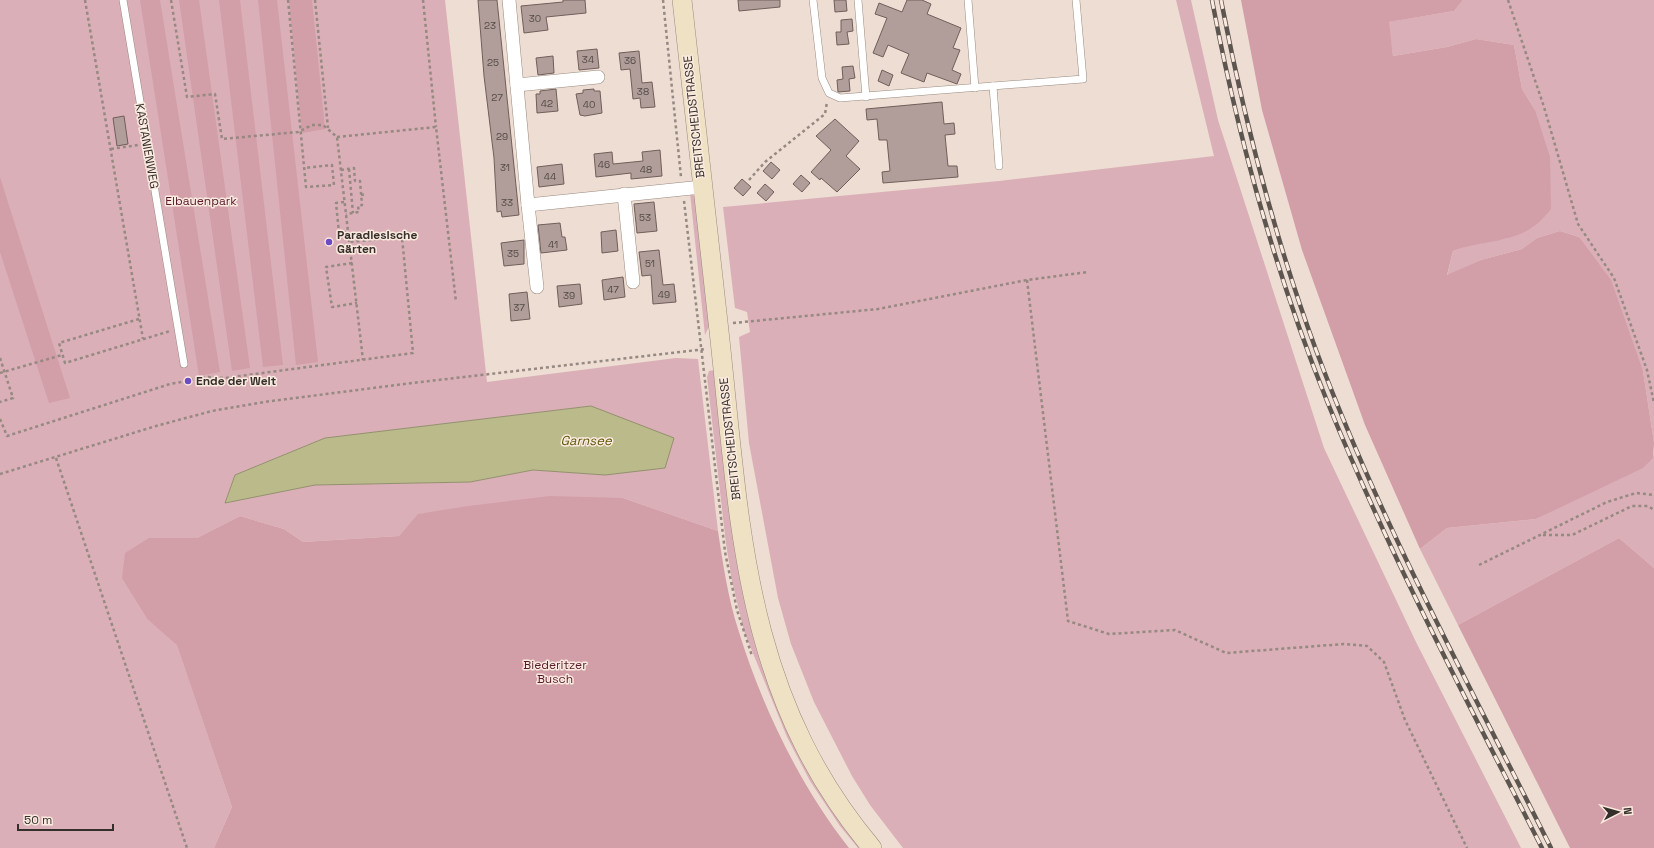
<svg xmlns="http://www.w3.org/2000/svg" width="1654" height="848" font-family="'Space Grotesk',sans-serif">
<style>
.green{fill:#dbafb7;fill-rule:evenodd}
.forest{fill:#d29ea8}
.water{fill:#bbba8b;stroke:#93906e}
.building{fill:#b19e9a;stroke:#705e5b}
.lines{fill:none;stroke-linecap:round;stroke-linejoin:round}
.lane-casing{stroke:#998a80;stroke-width:8}
.street-casing{stroke:#998a80;stroke-width:14}
.secondary-casing{stroke:#998a80;stroke-width:20}
.path{stroke:#958982;stroke-width:2.5;stroke-dasharray:3 3;stroke-linecap:butt}
.lane{stroke:#fff;stroke-width:7}
.street{stroke:#fff;stroke-width:13}
.secondary{stroke:#efe1c4;stroke-width:19}
.rail-casing{stroke:#5d554f;stroke-width:4.5}
.rail{stroke:#fbeadf;stroke-width:3;stroke-dasharray:9;stroke-linecap:butt}
.poi-dot{fill:#6a4bc4;stroke:#fbeadf;stroke-width:1.5}
.labels{text-anchor:middle;dominant-baseline:central;stroke-width:3;stroke-linejoin:round;paint-order:stroke}
.number-label{font-size:10px;fill:#544b47}
.street-label{font-size:12px;fill:#352f2b;stroke:#fbeadf}
.park-label{font-size:12px;fill:#57192c;stroke:#fbeadf}
.poi-label{font-size:12px;font-weight:bold;fill:#352f2b;stroke:#fbeadf;text-anchor:start}
.water-label{font-size:13px;font-style:italic;fill:#5d590a;stroke:#fbeadf}
</style>
<rect width="100%" height="100%" fill="#eeddd2"/>
<g class="green">
<path d="M0,0H445L487,382L676,358L698,359L718,531L623,498L419,514L399,536L303,542L284,529L240,516L197,538H149L148,620L177,644L232,807L214,848H0ZM591,406L605,475L533,470L470,482L315,485L225,503L235,475L325,438Z"/>
<polygon points="1176,0 1191,0 1218,120 1324,448 1416,642 1521,848 903,848 870,805 852,776 814,702 791,644 778,598 749,443 739,337 750,332 747,312 735,308 723,207 999,181 1214,156"/>
<polygon points="1463,0 1654,0 1654,443 1643,371 1579,237 1560,231 1537,238 1522,249 1481,260 1447,276 1453,251 1467,246 1508,238 1533,227 1535,110 1522,89 1514,45 1476,39 1447,47 1393,56 1388,22 1454,11"/>
<polygon points="690,193 695,197 710,324 705,335"/>
<polygon points="714,370 755,635 864,848 858,848 840,826 810,781 787,737 744,631 732,581 726,544 707,377 709,371"/>
<polygon points="1654,452 1654,568 1619,538 1458,625 1420,549 1447,528 1536,519 1653,458"/>
</g>
<g class="forest">
<polygon points="140,0 160,0 220,372 199,376"/>
<polygon points="179,0 199,0 250,368 232,371"/>
<polygon points="219,0 240,0 283,365 263,367"/>
<polygon points="258,0 277,0 318,362 296,365"/>
<polygon points="289,0 312,0 325,129 302,133"/>
<path d="M1241,0H1463L1454,11L1389,22L1393,56L1447,47L1476,39L1514,45L1522,89L1535,110L1550,157L1551,209C1546,215 1540,222 1533,227C1510,243 1479,241 1453,251L1447,275L1481,260L1522,249L1537,238L1560,231L1579,237L1611,280L1643,371L1654,443L1653,458L1643,468L1536,519L1447,528L1420,549L1365,425L1302,250L1262,110Z"/>
<polygon points="0,177 70,398 49,403 0,252"/>
<path d="M550,496L623,498L718,531C723,564 728,598 738,629C761,705 800,786 849,848H214L232,807L177,645L148,620L122,578L125,553L149,538H197L240,516L284,529L303,542L399,536L418,514L468,506Z"/>
<polygon points="1619,538 1654,568 1654,848 1570,848 1458,625"/>
</g>
<polygon class="water" points="591,406 674,438 665,468 605,475 533,470 470,482 315,485 225,503 235,475 325,438"/>
<g class="building">
<polygon points="478,0 497,0 519,215 502,217 501,211 497,212 494,158 484,76"/>
<polygon points="563,0 585,0 586,13 546,17 548,30 524,33 521,6 563,2"/>
<polygon points="738,0 780,0 780,7 739,11"/>
<polygon points="834,0 846,0 847,11 835,12"/>
<polygon points="907,0 922,0 931,4 927,14 961,28 953,48 960,50 952,70 961,74 957,84 927,73 924,82 901,73 909,54 888,45 883,57 873,53 887,18 875,14 879,3 902,12"/>
<polygon points="852,19 853,31 847,32 849,44 837,45 836,32 841,32 841,20"/>
<polygon points="597,49 599,68 579,70 577,51"/>
<polygon points="639,51 642,83 652,82 655,107 641,108 640,98 633,99 630,69 621,70 619,53"/>
<polygon points="553,56 554,73 538,75 536,58"/>
<polygon points="853,66 855,78 849,79 850,91 838,92 837,80 843,79 842,67"/>
<polygon points="882,70 893,75 889,86 878,81"/>
<polygon points="556,89 558,111 537,113 536,94 540,94 540,91"/>
<polygon points="594,89 594,91 600,91 602,113 585,116 580,115 576,94 583,93 583,90"/>
<polygon points="942,102 944,124 954,123 955,134 945,135 948,166 957,166 958,177 883,183 882,172 890,171 887,140 879,140 877,119 867,120 866,109"/>
<polygon points="124,116 128,144 117,146 113,118"/>
<polygon points="835,119 859,141 846,156 860,169 837,192 821,178 820,180 811,172 831,150 816,136"/>
<polygon points="660,150 662,176 631,179 631,173 596,177 594,154 612,152 613,164 643,161 642,152"/>
<polygon points="771,162 780,170 772,179 763,171"/>
<polygon points="562,164 564,184 539,187 537,167"/>
<polygon points="801,175 810,183 802,192 793,184"/>
<polygon points="742,179 751,187 743,196 734,188"/>
<polygon points="765,184 774,192 766,201 757,193"/>
<polygon points="654,202 657,231 637,233 634,204"/>
<polygon points="560,223 562,237 565,237 567,250 541,253 538,225"/>
<polygon points="616,230 618,251 602,253 601,232"/>
<polygon points="524,240 524,264 504,266 501,243"/>
<polygon points="659,250 663,285 674,284 676,302 653,304 651,275 642,276 639,252"/>
<polygon points="623,277 625,297 604,300 602,280"/>
<polygon points="580,284 582,304 559,307 557,286"/>
<polygon points="527,292 530,319 511,321 509,294"/>
</g>
<g class="lines">
<defs>
<g id="lane">
<polyline points="123,0 184,364"/>
<polyline points="813,0 822,78 829,93 840,98 1083,79 1076,0"/>
<polyline points="858,0 866,97"/>
<polyline points="968,0 975,88"/>
<polyline points="993,86 999,166"/>
</g>
<g id="street">
<polyline points="509,0 528,205 702,187"/>
<polyline points="517,85 598,77"/>
<polyline points="624,194 633,282"/>
<polyline points="528,205 537,287"/>
</g>
<path id="secondary" d="M682,0C693,107 706,214 718,322C740,515 740,691 872,848"/>
</defs>
<use href="#lane" class="lane-casing"/>
<use href="#street" class="street-casing"/>
<use href="#secondary" class="secondary-casing"/>
<g class="path">
<polyline points="85,0 143,339"/>
<polyline points="171,0 187,97 215,94 222,139 298,132 312,125 323,125 337,137 363,360"/>
<polyline points="288,0 306,187 334,185 332,165 304,168"/>
<polyline points="315,0 328,128"/>
<polyline points="423,0 436,127"/>
<polyline points="663,0 681,177"/>
<polyline points="1508,0 1544,107 1578,224 1614,278 1647,370 1654,403"/>
<polyline points="337,137 436,127 456,302"/>
<polyline points="111,149 138,145"/>
<polyline points="349,169 353,213"/>
<polyline points="341,170 354,168 355,181 360,181 362,205 358,206 359,212 346,214"/>
<polyline points="749,180 765,162 825,114 827,102"/>
<polyline points="361,195 366,194"/>
<polyline points="684,201 725,552 737,610 752,656"/>
<polyline points="344,202 336,203 339,233 348,232"/>
<polyline points="352,263 326,267 332,307 357,303"/>
<polyline points="1027,280 1068,621 1109,634 1175,630 1226,653 1344,644 1367,646 1384,662 1405,720 1467,848"/>
<polyline points="139,319 59,343 65,363 170,331"/>
<polyline points="733,323 878,309 1027,280 1088,272"/>
<polyline points="0,358 13,398 0,402"/>
<polyline points="0,373 62,355"/>
<polyline points="0,419 7,436 170,384 208,377 225,378 413,353 402,237 349,242"/>
<polyline points="56,458 187,848"/>
<polyline points="0,474 156,426 212,411 264,402 412,383 706,349"/>
<polyline points="1543,535 1572,535 1632,506 1648,506 1654,510"/>
<polyline points="1479,565 1607,502 1636,493 1654,495"/>
</g>
<use href="#lane" class="lane"/>
<use href="#street" class="street"/>
<use href="#secondary" class="secondary"/>
<defs>
<g id="rail">
<path d="M1212,0C1238,137 1275,272 1327,401C1389,554 1467,701 1542,848"/>
<path d="M1221,0C1244,119 1274,236 1316,350C1380,522 1469,684 1551,848"/>
</g>
</defs>
<use href="#rail" class="rail-casing"/>
<use href="#rail" class="rail"/>
</g>
<g class="poi-dot">
<circle cx="329" cy="242" r="4"/>
<circle cx="188" cy="381" r="4"/>
</g>
<g class="labels">
<g class="number-label">
<text x="535" y="18">30</text>
<text x="490" y="25">23</text>
<text x="588" y="59">34</text>
<text x="630" y="60">36</text>
<text x="493" y="62">25</text>
<text x="643" y="91">38</text>
<text x="497" y="97">27</text>
<text x="547" y="103">42</text>
<text x="589" y="104">40</text>
<text x="502" y="136">29</text>
<text x="604" y="164">46</text>
<text x="505" y="167">31</text>
<text x="646" y="169">48</text>
<text x="550" y="176">44</text>
<text x="507" y="202">33</text>
<text x="645" y="217">53</text>
<text x="553" y="244">41</text>
<text x="513" y="253">35</text>
<text x="650" y="263">51</text>
<text x="613" y="289">47</text>
<text x="664" y="294">49</text>
<text x="569" y="295">39</text>
<text x="519" y="307">37</text>
</g>
<g class="street-label">
<text transform="translate(694 117) rotate(-96)">BREITSCHEIDSTRASSE</text>
<text transform="translate(147 146) rotate(80)">KASTANIENWEG</text>
<text transform="translate(730 439) rotate(-96)">BREITSCHEIDSTRASSE</text>
</g>
<g class="park-label">
<text x="201" y="201">Elbauenpark</text>
<text x="555" y="665">Biederitzer<tspan x="555" dy="14">Busch</tspan></text>
</g>
<g class="poi-label">
<text x="337" y="235">Paradiesische<tspan x="337" dy="14">Gärten</tspan></text>
<text x="196" y="381">Ende der Welt</text>
</g>
<g class="water-label">
<text x="586" y="440">Garnsee</text>
</g>
</g>
<g transform="translate(1618 812) rotate(84)" stroke="#fbeadf" stroke-width="3" paint-order="stroke">
<path d="M0-3L7 15L0 10L-7 15Z" fill="#352f2b"/>
<text y="-6" font-size="11" font-weight="bold" text-anchor="middle" fill="#352f2b">N</text>
</g>
<path d="M18 824v6h95v-6" fill="none" stroke="#352f2b" stroke-width="2"/>
<text x="24" y="824" font-size="12" fill="#352f2b" stroke="#fbeadf" stroke-width="3" paint-order="stroke">50 m</text>
</svg>
